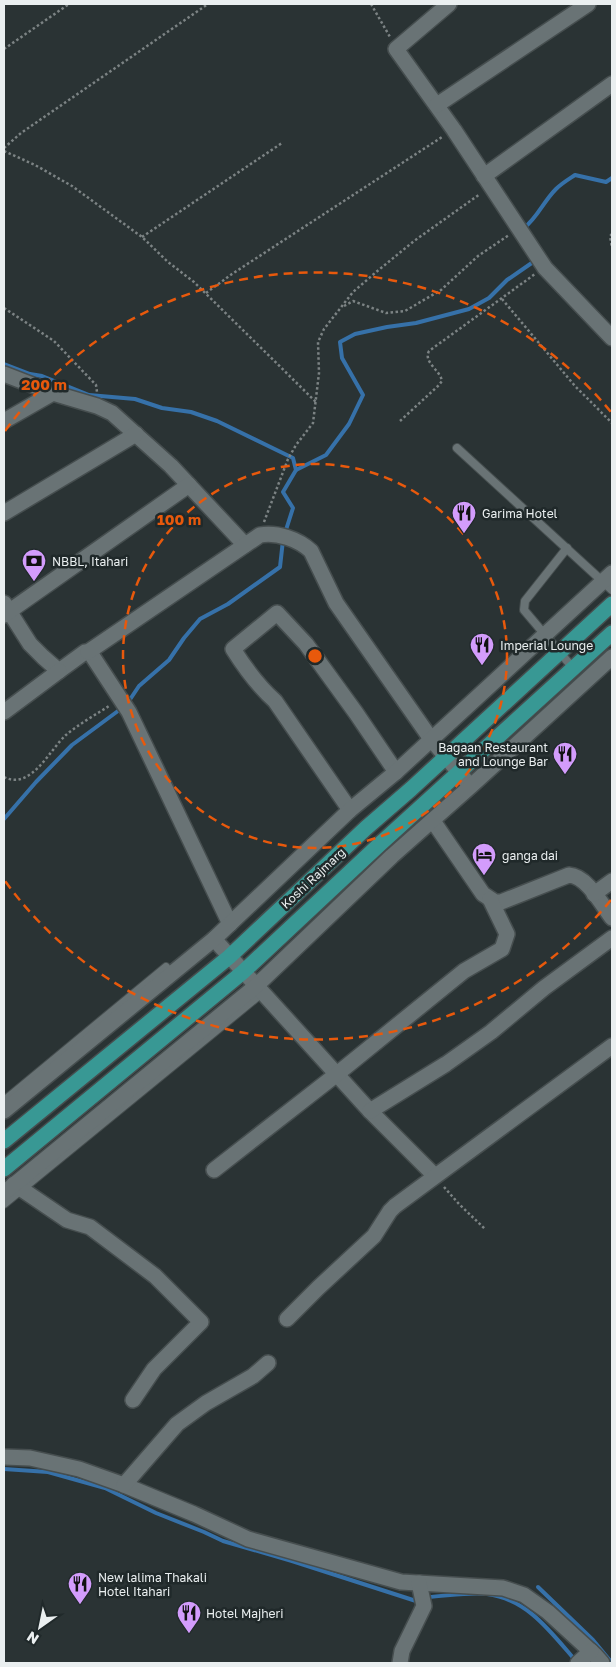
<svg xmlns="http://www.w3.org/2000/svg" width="616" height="1667" font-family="'Golos Text',sans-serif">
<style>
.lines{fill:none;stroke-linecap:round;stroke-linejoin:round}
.stream{stroke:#3671a9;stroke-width:4}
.service-casing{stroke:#464e4f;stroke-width:10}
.minor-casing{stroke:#464e4f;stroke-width:18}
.primary-casing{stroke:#464e4f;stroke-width:18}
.path{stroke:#7c8384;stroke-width:2.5;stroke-dasharray:2.5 2.5;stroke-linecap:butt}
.service{stroke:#697375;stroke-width:8}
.minor{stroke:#697375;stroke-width:15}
.primary{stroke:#389894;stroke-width:15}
.ring{fill:none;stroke:#e8590c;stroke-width:2.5;stroke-dasharray:9 6}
.labels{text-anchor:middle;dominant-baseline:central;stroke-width:5;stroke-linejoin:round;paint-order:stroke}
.poi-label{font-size:12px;fill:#eaeff0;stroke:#20292a;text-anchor:start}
.street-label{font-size:12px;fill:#eaeff0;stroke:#20292a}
.centre{fill:#e8590c;stroke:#20292a;stroke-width:2.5}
.ring-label{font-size:15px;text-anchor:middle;font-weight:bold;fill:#e8590c;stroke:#20292a;stroke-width:5;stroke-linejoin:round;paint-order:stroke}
</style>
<rect width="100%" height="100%" fill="#2a3334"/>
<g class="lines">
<g class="stream">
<path d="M524,230V228C538,217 543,202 556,189C562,183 569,179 575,175L606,182L612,178"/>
<polyline points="4,364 30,374 42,376 89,395 135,399 162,408 191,412 217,421 293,458 296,470"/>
<polyline points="285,533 293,508 283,492 296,470 326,455 349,424 363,395 342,358 340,342 355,334 387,327 416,323 469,309 489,298 507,280 536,260"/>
<polyline points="127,704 139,686 169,660 184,638 200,619 228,604 280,567 283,540"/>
<polyline points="4,819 36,782 72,745 122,708"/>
<polyline points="4,1469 48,1472 105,1488 156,1513 204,1532 223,1541 292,1561 416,1601"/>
<polyline points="538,1587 593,1640 612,1663"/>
<path d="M428,1597C447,1596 469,1592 487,1594C527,1599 550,1631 575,1660"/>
</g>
<defs>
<g id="service">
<polyline points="457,448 612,590"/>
<polyline points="567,548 525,601 524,610 573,668"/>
<polyline points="4,1101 166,967"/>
<polyline points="4,1204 262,993"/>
</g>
<g id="minor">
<polyline points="449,4 396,49 454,130 545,268 612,338"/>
<polyline points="437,105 588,4"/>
<polyline points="484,176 612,84"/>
<polyline points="4,374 53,393 97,406 112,413 171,466 245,545"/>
<polyline points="4,421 53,393"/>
<polyline points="4,513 136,434"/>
<polyline points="4,603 30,644 43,657 59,671 85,652 88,652 91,654 129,712 230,924"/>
<polyline points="4,615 189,485"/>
<path d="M88,652L260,535C277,532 298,539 311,551L336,603L431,739L467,782"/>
<polyline points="4,712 59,671"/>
<path d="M350,810L275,701C258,686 245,668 233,649L277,613L306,644L356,713L396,772"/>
<path d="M433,821L483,894L495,902H501L569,875C587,876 602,905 612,918"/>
<polyline points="594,894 612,881"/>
<polyline points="214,939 370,1111 435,1176"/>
<polyline points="4,1111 214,939 350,810 396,772 612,573"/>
<polyline points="370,1111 446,1064 491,1032 544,988 612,938"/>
<polyline points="214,1170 337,1074 464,971 502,949 507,934 490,899"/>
<polyline points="14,1184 67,1220 90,1227 155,1276 201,1322 154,1369 133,1400"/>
<polyline points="4,1193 256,986 392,856 471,786 612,657"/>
<polyline points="287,1319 318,1288 374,1236 390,1211 395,1206 612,1046"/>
<polyline points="4,1457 30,1458 79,1469 124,1485 194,1514 248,1539 401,1582 503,1588 524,1595 548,1612 595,1655 602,1663"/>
<polyline points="124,1485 177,1424 206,1403 253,1376 268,1363"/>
<polyline points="400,1663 402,1651 424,1606 419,1583"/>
<polyline points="578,1663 591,1651"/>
</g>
<g id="primary">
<polyline points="4,1141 229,957 366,828 411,789 612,604"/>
<polyline points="4,1169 243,972 380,844 612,633"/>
</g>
</defs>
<use href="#service" class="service-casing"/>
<use href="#minor" class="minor-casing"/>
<use href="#primary" class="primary-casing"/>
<g class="path">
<polyline points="371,4 390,37"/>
<polyline points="4,49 69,4"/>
<polyline points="4,148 21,133 208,4"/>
<polyline points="4,151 35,165 72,186 142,237 168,262 194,282 316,402"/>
<polyline points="612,234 610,236 612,248"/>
<polyline points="142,237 282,143"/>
<polyline points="206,293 232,274 442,137"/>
<polyline points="502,299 575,386 612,423"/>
<polyline points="344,306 353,301 386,313 405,311 441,290 478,256 509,235"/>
<polyline points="4,308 54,341 96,385 97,392"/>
<path d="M400,421L438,386L442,381C440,370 423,362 429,351L535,274"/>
<polyline points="264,522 288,459 296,445 313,423 319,373 318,342 324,329 353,292 375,273 414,241 480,194"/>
<path d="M4,777C31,791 50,749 66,735C79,724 95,715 109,706"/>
<polyline points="444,1187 459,1204 485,1229"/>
</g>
<use href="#service" class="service"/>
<use href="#minor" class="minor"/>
<use href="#primary" class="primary"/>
</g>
<g class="ring">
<circle cx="315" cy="656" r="192"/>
<path d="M611 900A383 383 0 0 1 5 881M5 431A383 383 0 0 1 611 412"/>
</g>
<defs>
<symbol id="restaurant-pin" viewBox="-11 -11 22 30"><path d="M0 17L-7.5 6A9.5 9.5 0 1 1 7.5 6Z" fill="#d39cfc" stroke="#20292a"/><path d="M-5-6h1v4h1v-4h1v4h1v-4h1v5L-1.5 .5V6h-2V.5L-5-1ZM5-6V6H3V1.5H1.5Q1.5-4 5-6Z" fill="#111"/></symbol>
<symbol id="bank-pin" viewBox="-11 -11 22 30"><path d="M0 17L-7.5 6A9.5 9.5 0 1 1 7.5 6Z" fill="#d39cfc" stroke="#20292a"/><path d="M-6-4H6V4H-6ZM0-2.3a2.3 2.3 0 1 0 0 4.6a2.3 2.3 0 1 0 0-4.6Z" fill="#111"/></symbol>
<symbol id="hotel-pin" viewBox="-11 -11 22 30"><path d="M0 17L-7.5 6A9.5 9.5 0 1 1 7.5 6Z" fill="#d39cfc" stroke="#20292a"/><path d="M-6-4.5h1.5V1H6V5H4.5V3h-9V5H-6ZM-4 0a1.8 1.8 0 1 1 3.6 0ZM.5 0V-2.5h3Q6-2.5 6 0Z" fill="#111"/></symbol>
</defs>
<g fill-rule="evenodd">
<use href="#restaurant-pin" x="450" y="499" width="28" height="38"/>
<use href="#bank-pin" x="20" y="547" width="28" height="38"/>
<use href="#restaurant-pin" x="468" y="631" width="28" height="38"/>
<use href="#restaurant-pin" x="551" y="740" width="28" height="38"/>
<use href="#hotel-pin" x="470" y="841" width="28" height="38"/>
<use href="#restaurant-pin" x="66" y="1570" width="28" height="38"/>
<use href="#restaurant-pin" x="175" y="1599" width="28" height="38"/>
</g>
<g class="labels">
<g class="poi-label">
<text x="482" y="513">Garima Hotel</text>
<text x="52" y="561">NBBL, Itahari</text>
<text x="500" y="645">Imperial Lounge</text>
<text x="548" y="747" text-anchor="end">Bagaan Restaurant<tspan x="548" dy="14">and Lounge Bar</tspan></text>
<text x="502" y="855">ganga dai</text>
<text x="98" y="1577">New lalima Thakali<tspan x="98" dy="14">Hotel Itahari</tspan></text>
<text x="206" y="1613">Hotel Majheri</text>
</g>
<g class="street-label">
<text transform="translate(313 878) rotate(-43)">Koshi Rajmarg</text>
</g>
</g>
<circle cx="315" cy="656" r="8" class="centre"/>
<g class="ring-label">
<text x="44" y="390">200 m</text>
<text x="179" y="525">100 m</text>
</g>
<rect width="616" height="1667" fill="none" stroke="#eaeff0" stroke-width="10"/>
<g transform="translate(40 1627) rotate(213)" stroke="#20292a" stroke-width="4" paint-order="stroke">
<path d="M0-4L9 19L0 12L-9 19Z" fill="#eaeff0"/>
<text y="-8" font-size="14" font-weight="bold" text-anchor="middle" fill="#eaeff0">N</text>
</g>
</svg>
